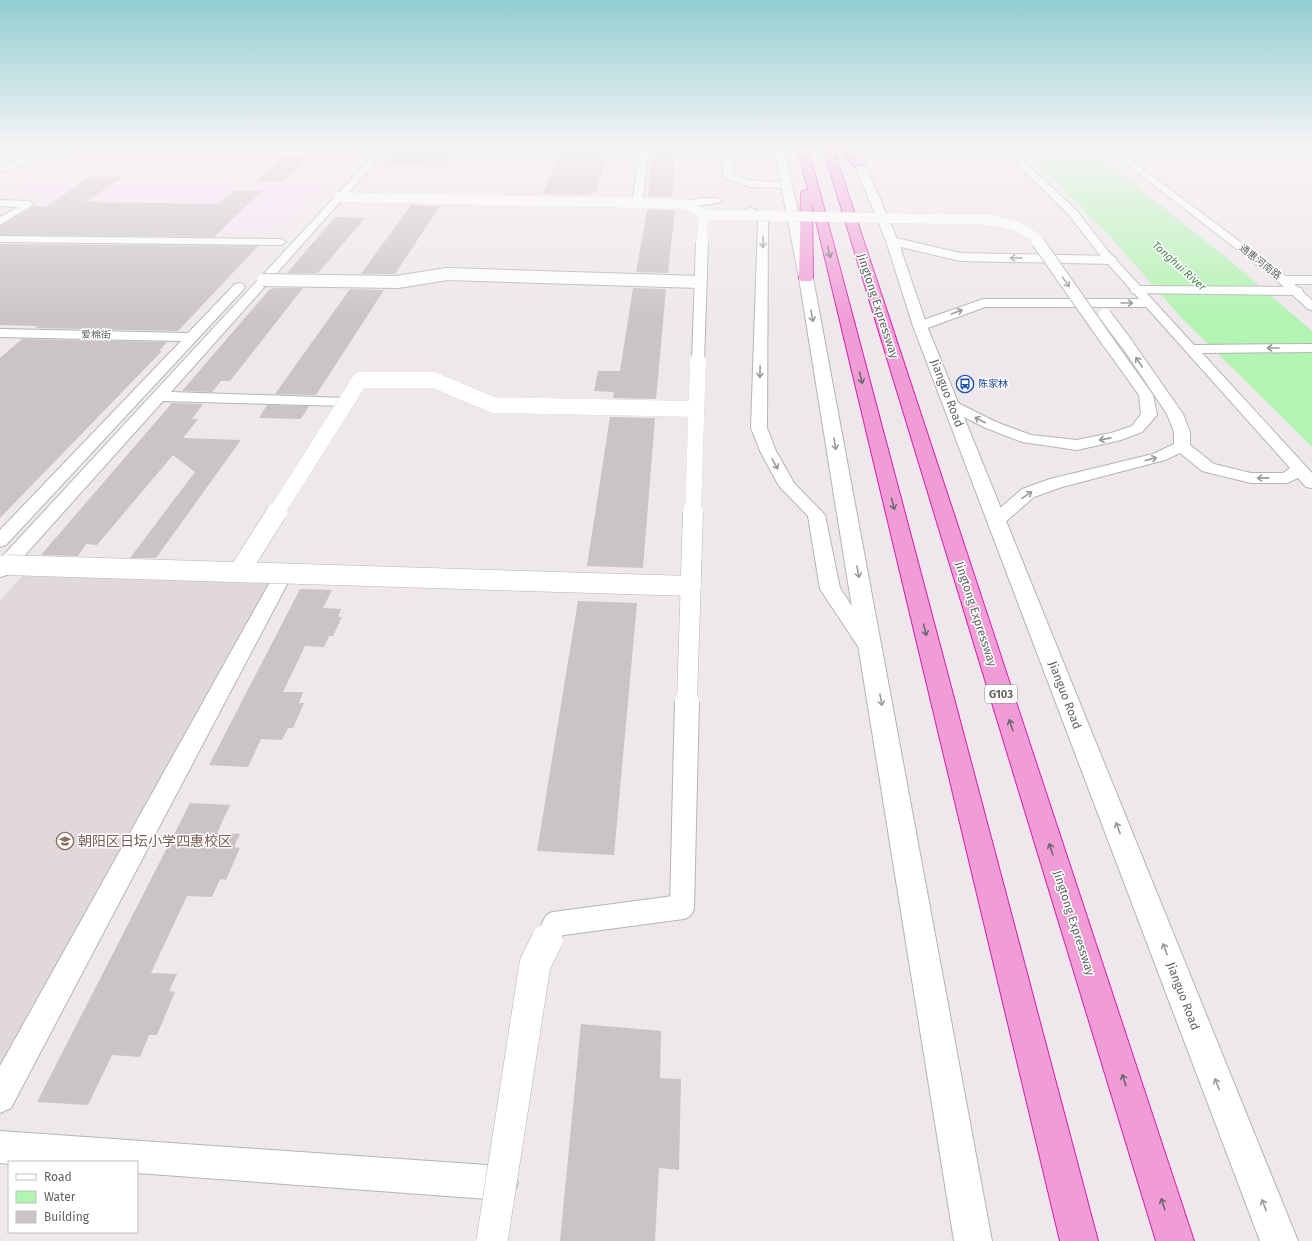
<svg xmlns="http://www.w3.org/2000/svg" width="1312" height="1241" font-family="'Fira Sans','Noto Sans SC',sans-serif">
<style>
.commercial{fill:#fae1f2}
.education{fill:#e1d8de}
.water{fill:#b2f4b1}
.building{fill:#cac3c8}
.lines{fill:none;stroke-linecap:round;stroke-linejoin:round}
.minor-casing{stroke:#b2b7b3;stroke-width:2}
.tertiary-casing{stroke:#b2b7b3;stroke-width:2}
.secondary-casing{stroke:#b1b7b2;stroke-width:2}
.motorway-casing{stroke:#d81eab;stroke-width:2}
.minor{fill:#fff;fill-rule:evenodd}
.tertiary{fill:#fff;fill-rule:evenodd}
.secondary{fill:#fff;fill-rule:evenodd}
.motorway{fill:#f09dd7;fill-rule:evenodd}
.rail{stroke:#a3a6a4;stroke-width:1.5;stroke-dasharray:0.5 2.5;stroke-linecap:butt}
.minor-bridge-far5-casing{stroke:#b2b7b3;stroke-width:10;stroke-linecap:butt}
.minor-bridge-far4-casing{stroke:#b2b7b3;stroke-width:14;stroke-linecap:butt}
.minor-bridge-far3-casing{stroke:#b2b7b3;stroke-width:16;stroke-linecap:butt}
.minor-bridge-far2-casing{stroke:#b2b7b3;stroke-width:21;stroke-linecap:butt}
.minor-bridge-far1-casing{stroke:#b2b7b3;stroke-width:26;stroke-linecap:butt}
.minor-bridge-casing{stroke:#b2b7b3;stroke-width:32;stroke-linecap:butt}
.minor-bridge-far5{stroke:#fff;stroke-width:10}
.minor-bridge-far4{stroke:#fff;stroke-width:12}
.minor-bridge-far3{stroke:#fff;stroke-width:16}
.minor-bridge-far2{stroke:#fff;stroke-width:20}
.minor-bridge-far1{stroke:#fff;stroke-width:24}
.minor-bridge{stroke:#fff;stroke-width:31}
.oneway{stroke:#969b97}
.oneway2{stroke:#6d6b6b}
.labels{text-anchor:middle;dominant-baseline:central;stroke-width:3;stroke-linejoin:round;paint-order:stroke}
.far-street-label{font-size:10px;fill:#5e655f;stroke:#fff}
.far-transit-label{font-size:10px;fill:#164399;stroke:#fff;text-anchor:start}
.far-water-label{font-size:11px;font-style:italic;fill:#418446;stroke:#fff}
.shield{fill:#fff;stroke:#8e938f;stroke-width:1}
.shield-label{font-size:11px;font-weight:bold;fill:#5e655f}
.street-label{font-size:12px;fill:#5e655f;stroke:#fff}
.near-education-label{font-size:14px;fill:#785e54;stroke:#fff;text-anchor:start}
</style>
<rect width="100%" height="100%" fill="#eee7ec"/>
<polygon class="commercial" points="104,148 361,148 288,221 250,233 0,232 0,230 50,196 7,194 72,159"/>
<polygon class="education" points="22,576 270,583 0,1082 0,601"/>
<polygon class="water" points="1022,148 1089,148 1228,259 1312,331 1312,447 1179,315 1115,242"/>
<g class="building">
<polygon points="397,148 457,148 444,166 383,165"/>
<polygon points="653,150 675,150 672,197 648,197"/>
<polygon points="561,151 607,151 596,192 586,195 542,194"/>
<polygon points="285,155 310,156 283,182 256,182"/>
<polygon points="91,176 123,177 85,202 218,204 233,191 262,191 214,237 0,235 0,226 34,206 47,206"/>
<polygon points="411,205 440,206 395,274 361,274"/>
<polygon points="647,210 675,210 668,273 636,272"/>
<polygon points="335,217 365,218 318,273 287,273"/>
<polygon points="0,244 258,246 178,331 35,328 38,326 0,325"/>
<polygon points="274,288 303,288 230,381 221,381 212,392 182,391 269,290"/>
<polygon points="633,288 666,289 656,399 613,398 614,392 594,391 598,371 620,371"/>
<polygon points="350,289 384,290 316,395 275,394"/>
<polygon points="22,339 167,342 159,351 162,351 0,518 0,358"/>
<polygon points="172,403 203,404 192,419 198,419 183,438 241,440 156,558 130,558 195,472 173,455 97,545 86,544 78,556 41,555"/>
<polygon points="267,405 309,406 301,419 259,418"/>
<polygon points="610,417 655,418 643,568 587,566"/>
<polygon points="300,589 332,590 323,608 341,609 338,617 342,617 333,636 329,636 324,647 305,646 283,692 303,692 299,703 304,703 293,728 288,728 282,740 261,739 248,767 209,765"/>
<polygon points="578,601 637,603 614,855 537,851"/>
<polygon points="190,803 230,805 217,833 240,834 234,847 240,848 226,880 220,879 212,897 187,896 151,973 177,974 169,991 175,992 157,1035 149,1035 140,1057 112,1055 88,1105 37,1102"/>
<polygon points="581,1024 661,1031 660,1078 681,1079 679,1170 659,1168 655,1241 560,1241"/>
</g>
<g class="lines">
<defs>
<g id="minor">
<polygon points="57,148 69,148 68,150 0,172 0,166"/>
<polygon points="380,148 388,148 171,392 346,398 351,399 353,402 351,405 346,406 163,401 7,575 0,577 0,559"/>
<polygon points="641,148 649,148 642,204 637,207 632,204"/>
<polygon points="723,148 731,148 733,174 751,181 787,182 792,185 787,188 750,187 725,178 723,176"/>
<polygon points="1001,148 1010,148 1076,210 1108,251 1194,345 1312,344 1312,352 1202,353 1312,473 1312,488 1306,487 1298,478 1287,483 1251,483 1202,471 1180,453 1165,460 1062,487 1034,497 1003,524 997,525 991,524 988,520 991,516 1022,489 1050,479 1153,454 1174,444 1174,432 1167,414 1120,344 1122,341 1132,341 1183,414 1190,432 1190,445 1214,464 1251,473 1283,473 1290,468 1100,255 1068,214"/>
<polygon points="1106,148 1115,148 1125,155 1312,155 1312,161 1132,161 1286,276 1312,276 1312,284 1294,284 1312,300 1312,310 1308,309 1274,278"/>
<path d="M703,198H717L722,201C719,204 693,206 686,207L681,204L682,202Z"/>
<polygon points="0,200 29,201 34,204 0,225 0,217 18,207 0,206"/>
<polygon points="750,207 764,214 768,223 767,428 776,451 794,483 825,515 840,588 880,649 877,654 870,656 863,654 820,589 808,516 779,486 760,451 751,428 758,223 756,218 745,210"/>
<polygon points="0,236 281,239 286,242 281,245 0,242"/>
<polygon points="239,283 243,284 245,287 243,290 6,545 0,547 0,530 181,341 0,337 0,329 188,333 235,284"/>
<polygon points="1108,338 1113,339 1153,395 1157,415 1142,432 1121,440 1077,450 1022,442 986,428 946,408 944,405 946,402 951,401 956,402 996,422 1031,435 1077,440 1111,433 1132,426 1141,414 1139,395 1101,342 1103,339"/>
<polygon points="284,567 291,569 293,573 11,1108 0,1113 0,1066 275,573 277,569"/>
<polygon points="0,1131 501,1166 513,1171 518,1183 513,1195 501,1200 137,1173 137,1162 9,1162 9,1164 0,1163"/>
</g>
<g id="tertiary">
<polygon points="892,237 960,253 1111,256 1115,257 1117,260 1115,263 1111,264 960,261 888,244 886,241 888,238"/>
<polygon points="1137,286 1296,287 1301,288 1303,291 1301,294 1296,295 1132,293 1130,290 1132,287"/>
<polygon points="983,299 1148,299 1153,300 1155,303 1153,306 1148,307 985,307 925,329 920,330 915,329 913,326 915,323"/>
</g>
<g id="secondary">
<polygon points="774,148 784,148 813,278 992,1241 954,1241 799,278"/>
<polygon points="848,148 858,148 898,241 927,326 1298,1241 1260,1241 913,326 886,241"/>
</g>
<g id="motorway">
<polygon points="798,148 808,148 1098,1241 1060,1241 812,204 813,278 811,281 801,281 799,278 801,193 802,191 808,190"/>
<polygon points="823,148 833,148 1194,1241 1156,1241"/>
<polygon points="837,148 847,148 865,165 864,167 856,167"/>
</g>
</defs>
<use href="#minor" class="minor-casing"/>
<use href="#tertiary" class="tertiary-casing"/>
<use href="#secondary" class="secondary-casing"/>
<use href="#motorway" class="motorway-casing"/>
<use href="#minor" class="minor"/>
<use href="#tertiary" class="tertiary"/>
<use href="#secondary" class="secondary"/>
<use href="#motorway" class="motorway"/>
<polyline class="rail" points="0,158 37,148"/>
<defs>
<g id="minor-bridge-far5">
<path d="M339,197L686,204L703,214L718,215L991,220C1008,224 1028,227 1039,243"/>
<polyline points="702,243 703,214"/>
</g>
<g id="minor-bridge-far4">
<polyline points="1038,242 1108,342"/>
<polyline points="263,280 397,282 447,274 700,282"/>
<polyline points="1105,315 1127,344"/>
<polyline points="698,362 702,242"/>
</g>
<g id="minor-bridge-far3">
<polyline points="276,513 360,380 434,380 493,405 696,409"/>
<polyline points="693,513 698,361"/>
</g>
<g id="minor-bridge-far2">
<polyline points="6,565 691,586"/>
<polyline points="239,572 277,512"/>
<polyline points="687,702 693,512"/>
</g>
<polyline id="minor-bridge-far1" points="547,941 555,924 682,907 687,701"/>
<polyline id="minor-bridge" points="492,1241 535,964 547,940"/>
</defs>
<use href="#minor-bridge-far5" class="minor-bridge-far5-casing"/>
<use href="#minor-bridge-far4" class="minor-bridge-far4-casing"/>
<use href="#minor-bridge-far3" class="minor-bridge-far3-casing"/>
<use href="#minor-bridge-far2" class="minor-bridge-far2-casing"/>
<use href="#minor-bridge-far1" class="minor-bridge-far1-casing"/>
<use href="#minor-bridge" class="minor-bridge-casing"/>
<use href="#minor-bridge-far5" class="minor-bridge-far5"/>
<use href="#minor-bridge-far4" class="minor-bridge-far4"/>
<use href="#minor-bridge-far3" class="minor-bridge-far3"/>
<use href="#minor-bridge-far2" class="minor-bridge-far2"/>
<use href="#minor-bridge-far1" class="minor-bridge-far1"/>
<use href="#minor-bridge" class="minor-bridge"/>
</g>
<defs><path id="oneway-shaft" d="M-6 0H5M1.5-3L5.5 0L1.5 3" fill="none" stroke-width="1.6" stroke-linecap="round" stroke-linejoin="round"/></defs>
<g class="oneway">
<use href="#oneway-shaft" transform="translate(763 242) rotate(91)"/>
<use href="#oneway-shaft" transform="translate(1016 258) rotate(-179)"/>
<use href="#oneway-shaft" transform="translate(1066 282) rotate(55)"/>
<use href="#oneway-shaft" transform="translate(1127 303)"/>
<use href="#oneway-shaft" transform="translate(957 312) rotate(-20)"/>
<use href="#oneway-shaft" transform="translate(812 316) rotate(80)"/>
<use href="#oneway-shaft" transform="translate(1273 348) rotate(180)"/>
<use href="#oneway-shaft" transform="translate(1139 362) rotate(-124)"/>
<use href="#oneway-shaft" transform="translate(760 372) rotate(91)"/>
<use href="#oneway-shaft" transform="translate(980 420) rotate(-153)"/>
<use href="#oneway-shaft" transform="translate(1105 439) rotate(169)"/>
<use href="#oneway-shaft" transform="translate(835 444) rotate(80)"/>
<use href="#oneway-shaft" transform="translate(1151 459) rotate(-14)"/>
<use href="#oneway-shaft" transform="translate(775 464) rotate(60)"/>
<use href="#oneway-shaft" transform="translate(1263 478) rotate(179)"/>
<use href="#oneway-shaft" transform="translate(1027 495) rotate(-34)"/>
<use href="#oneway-shaft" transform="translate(858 572) rotate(80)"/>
<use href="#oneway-shaft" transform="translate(881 700) rotate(80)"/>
<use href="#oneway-shaft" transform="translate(1118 828) rotate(-111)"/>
<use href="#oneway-shaft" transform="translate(1165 949) rotate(-111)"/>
<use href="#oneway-shaft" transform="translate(1217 1084) rotate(-111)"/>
<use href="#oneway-shaft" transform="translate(1264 1205) rotate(-111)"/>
</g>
<g class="oneway2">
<use href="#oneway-shaft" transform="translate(829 252) rotate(76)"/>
<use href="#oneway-shaft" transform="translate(861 378) rotate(76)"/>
<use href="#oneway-shaft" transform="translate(893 504) rotate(76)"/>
<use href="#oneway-shaft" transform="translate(925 630) rotate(76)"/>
<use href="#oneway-shaft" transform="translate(1011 725) rotate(-108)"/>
<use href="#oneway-shaft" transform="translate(1051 849) rotate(-108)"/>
<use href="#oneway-shaft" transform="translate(1124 1080) rotate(-108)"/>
<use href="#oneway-shaft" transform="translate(1163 1204) rotate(-108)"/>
</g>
<linearGradient id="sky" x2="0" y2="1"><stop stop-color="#92ced2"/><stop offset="0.46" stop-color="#f7f4f6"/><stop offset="1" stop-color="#f7f4f6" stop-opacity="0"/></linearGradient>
<rect width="1312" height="321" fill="url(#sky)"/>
<defs>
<symbol id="bus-ring" viewBox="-11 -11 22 22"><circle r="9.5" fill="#fff" stroke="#1a4fb4" stroke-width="1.5"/><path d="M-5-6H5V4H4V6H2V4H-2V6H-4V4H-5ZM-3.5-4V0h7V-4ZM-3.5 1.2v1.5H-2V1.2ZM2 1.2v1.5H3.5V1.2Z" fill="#1a4fb4"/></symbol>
<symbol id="school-ring" viewBox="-11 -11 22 22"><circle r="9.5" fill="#fff" stroke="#8d6e63" stroke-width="1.5"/><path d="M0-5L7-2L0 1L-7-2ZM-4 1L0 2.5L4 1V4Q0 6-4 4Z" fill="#8d6e63"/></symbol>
</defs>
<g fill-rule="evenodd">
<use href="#bus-ring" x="955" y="374" width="20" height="20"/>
<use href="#school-ring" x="55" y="831" width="20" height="20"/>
</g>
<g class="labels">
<g class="far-street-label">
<text transform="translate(1260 262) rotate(38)">通惠河南路</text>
<text transform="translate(96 335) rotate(1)">爱棉街</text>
</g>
<g class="far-transit-label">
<text x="978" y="384">陈家林</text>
</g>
<g class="far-water-label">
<text transform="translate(1179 266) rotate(42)">Tonghui River</text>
</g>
<rect class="shield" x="985" y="685" width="32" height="18" rx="3"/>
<g class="shield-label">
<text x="1001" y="694">G103</text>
</g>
<g class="street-label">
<text transform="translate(878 306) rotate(72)">Jingtong Expressway</text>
<text transform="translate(947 393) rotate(69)">Jianguo Road</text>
<text transform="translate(976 614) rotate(72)">Jingtong Expressway</text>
<text transform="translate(1065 695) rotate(69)">Jianguo Road</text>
<text transform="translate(1074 923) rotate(72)">Jingtong Expressway</text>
<text transform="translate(1183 996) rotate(69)">Jianguo Road</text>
</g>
<g class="near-education-label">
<text x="78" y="841">朝阳区日坛小学四惠校区</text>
</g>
</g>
<rect x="8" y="1161" width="130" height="72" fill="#ffffff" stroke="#bfc1bf"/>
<rect x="16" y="1174" width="20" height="6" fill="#ffffff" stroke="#bfc1bf"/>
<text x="44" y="1181" font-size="12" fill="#5e655f">Road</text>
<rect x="16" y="1191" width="20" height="12" fill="#b2f4b1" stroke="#bfc1bf"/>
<text x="44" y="1201" font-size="12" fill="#5e655f">Water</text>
<rect x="16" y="1211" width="20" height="12" fill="#cac3c8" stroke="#bfc1bf"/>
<text x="44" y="1221" font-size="12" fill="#5e655f">Building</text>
</svg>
